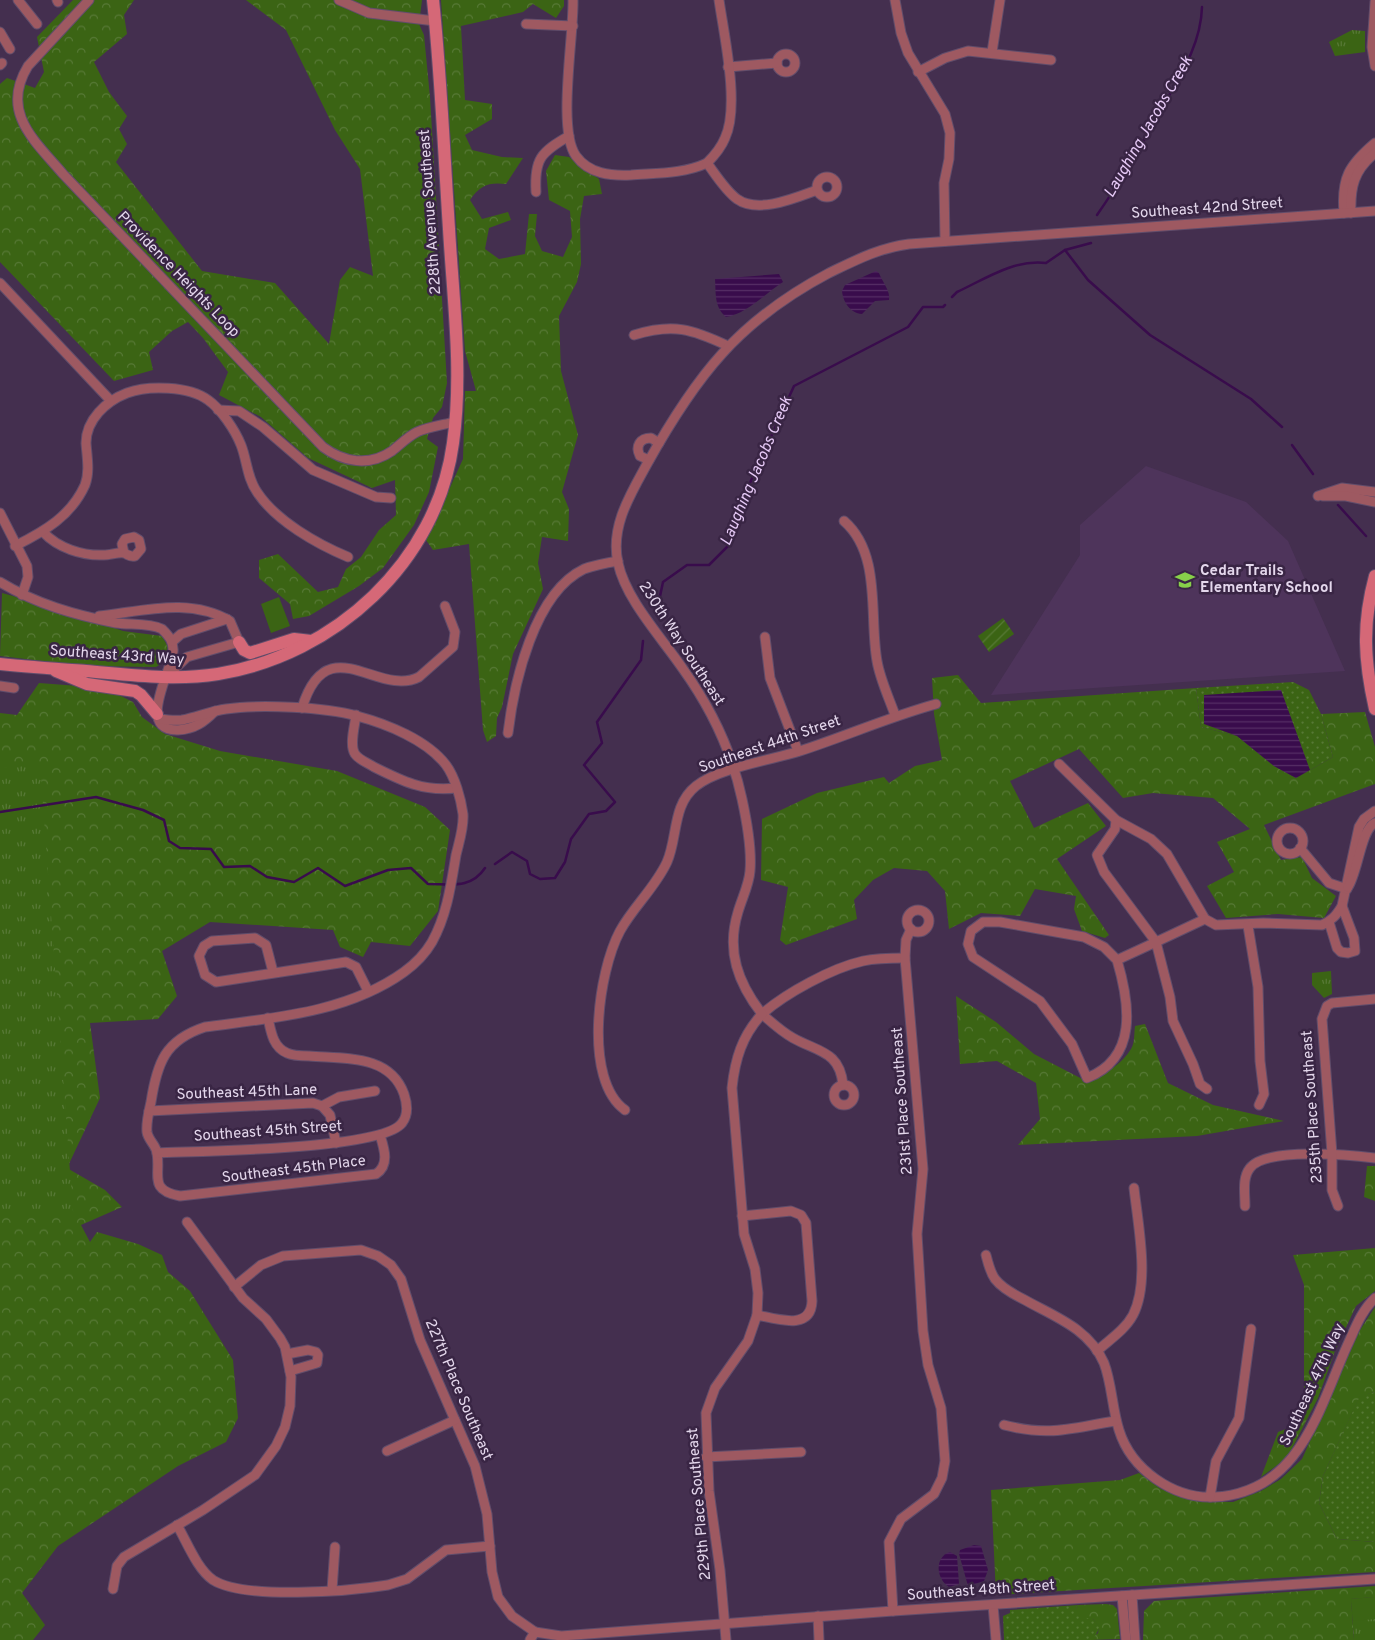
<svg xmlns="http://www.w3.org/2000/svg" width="1375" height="1640" font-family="Overpass,sans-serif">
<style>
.built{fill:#4e345b}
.grass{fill:url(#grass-dots)}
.forest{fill:url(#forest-crowns)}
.park{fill:url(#park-tufts)}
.garden{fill:url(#garden-furrows)}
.pitch{fill:#3b6414}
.water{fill:url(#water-rules)}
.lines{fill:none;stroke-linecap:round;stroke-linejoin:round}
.stream{stroke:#390c4c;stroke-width:2.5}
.minor-casing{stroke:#614d6b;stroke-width:11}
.secondary-casing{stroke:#614d6b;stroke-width:14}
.minor{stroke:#9e5961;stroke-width:9}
.secondary{stroke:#d56877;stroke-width:12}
.labels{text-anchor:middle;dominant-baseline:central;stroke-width:5;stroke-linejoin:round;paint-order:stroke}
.street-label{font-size:15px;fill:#e4d7ec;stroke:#392544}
.poi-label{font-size:15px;font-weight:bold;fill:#e4d7ec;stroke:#392544;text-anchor:start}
.water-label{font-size:16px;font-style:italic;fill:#e6c9f6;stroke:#392544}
</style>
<defs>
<pattern id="grass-dots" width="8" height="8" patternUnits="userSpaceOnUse" patternTransform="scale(1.25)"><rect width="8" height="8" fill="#3b6414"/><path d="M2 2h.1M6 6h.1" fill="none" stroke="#577936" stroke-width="1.8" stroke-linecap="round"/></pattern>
<pattern id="forest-crowns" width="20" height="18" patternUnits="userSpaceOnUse" patternTransform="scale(1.25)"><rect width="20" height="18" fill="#3b6414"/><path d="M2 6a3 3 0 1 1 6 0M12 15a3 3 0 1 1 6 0" fill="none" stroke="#577936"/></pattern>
<pattern id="park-tufts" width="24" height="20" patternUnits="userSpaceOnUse" patternTransform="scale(1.25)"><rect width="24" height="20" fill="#3b6414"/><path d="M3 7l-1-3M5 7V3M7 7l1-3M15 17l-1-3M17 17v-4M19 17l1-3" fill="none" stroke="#577936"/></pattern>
<pattern id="garden-furrows" width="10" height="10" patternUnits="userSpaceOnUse" patternTransform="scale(1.25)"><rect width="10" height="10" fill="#3b6414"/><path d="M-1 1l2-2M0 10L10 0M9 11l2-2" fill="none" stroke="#577936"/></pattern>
<pattern id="water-rules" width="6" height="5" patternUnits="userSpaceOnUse" patternTransform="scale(1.25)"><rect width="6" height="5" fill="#390c4c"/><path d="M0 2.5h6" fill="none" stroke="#562f66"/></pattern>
</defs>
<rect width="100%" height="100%" fill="#442f4f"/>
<polygon class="built" points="1146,466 1246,502 1288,541 1345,671 991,695 1080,555 1080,525"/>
<g class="grass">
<polygon points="1293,682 1309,690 1321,714 1333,757 1296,778 1237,736 1201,727 1196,688"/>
<polygon points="1375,1392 1375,1542 1337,1539 1319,1503 1323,1476 1360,1395"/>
<polygon points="1078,1605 1076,1608 1093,1619 1100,1627 1093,1640 1004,1640 1003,1616 1010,1613 1010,1610"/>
</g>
<g class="forest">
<polygon points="73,0 134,0 124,15 127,34 94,62 109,92 127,116 119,129 127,144 116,162 202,271 275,283 329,344 340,280 350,267 373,276 360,169 335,130 286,30 246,0 422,0 419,24 424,35 430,97 447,383 442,407 433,418 427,439 438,447 429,492 414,525 383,568 359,586 309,616 293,619 290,604 259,578 259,560 278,554 318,592 338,587 346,569 361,557 379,530 396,515 395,480 372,488 308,458 261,417 219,395 228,372 203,338 188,322 172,331 149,352 153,370 114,381 0,262 0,84 7,78 35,88 44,72 37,37"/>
<path d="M441,0H564V6L556,18L533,4L523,12L461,26L465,100L492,104V119L465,135L472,150L502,157L523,158L506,184C489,182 480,185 470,200L482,219L508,212L511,220L489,228L485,249L499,259L525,254L529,214H537L535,236L542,251L563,257L572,237L570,211L549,200L546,171L555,155L569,157L599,179L602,194L584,196L580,219L581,264L577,282L559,316L561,371L578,435L562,492L569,509L568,541L542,537L538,563L543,589L513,654L502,707L497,718L496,736L487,742L483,730L469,544L433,550L426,540L463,459L465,391H476L465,351Z"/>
<polygon points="2,593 49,606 123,631 162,636 168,647 161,664 156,667 85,666 0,656"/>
<polygon points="958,675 981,703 1196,688 1201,727 1237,736 1274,766 1296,778 1333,757 1321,714 1365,712 1375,747 1375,784 1264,825 1281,860 1302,857 1312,878 1336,896 1324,918 1278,914 1226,918 1207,886 1234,872 1217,842 1250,829 1213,798 1153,793 1123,798 1079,749 1010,781 1034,828 1088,803 1106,826 1057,859 1109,935 1105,938 1082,931 1074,909 1076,896 1035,889 1020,916 981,913 949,929 945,891 927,871 894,868 873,880 854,900 857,919 786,945 780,940 788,887 761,880 762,819 817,793 884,777 889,783 915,766 942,760 934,714 932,678"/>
<polygon points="39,683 105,688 133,702 142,717 165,734 220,751 337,771 425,807 450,830 438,911 410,946 371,942 363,957 340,947 333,930 210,922 162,951 177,996 158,1019 90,1023 100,1098 67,1168 105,1190 122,1207 81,1225 90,1242 97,1232 138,1244 162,1255 168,1272 190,1291 233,1360 238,1418 226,1442 178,1466 58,1546 22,1593 45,1625 33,1640 0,1640 0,713 17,715"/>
<path d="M956,996L996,1022L1034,1054L1088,1082C1104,1075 1122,1064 1131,1049C1135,1043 1134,1032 1135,1026L1145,1024L1168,1083L1213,1105L1284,1121L1197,1136L1018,1145L1040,1119L1036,1083L997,1061L960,1064Z"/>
<polygon points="1367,1166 1375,1166 1375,1201 1364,1197"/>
<polygon points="1375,1248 1375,1291 1356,1306 1335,1351 1318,1398 1287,1458 1261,1477 1278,1432 1291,1427 1304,1398 1304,1285 1293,1255"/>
<polygon points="1375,1307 1375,1392 1360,1396 1323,1476 1319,1503 1337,1539 1375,1542 1375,1572 996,1595 991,1490 1120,1480 1139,1473 1161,1489 1195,1501 1233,1502 1261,1491 1281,1479 1302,1459 1360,1330"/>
<polygon points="1375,1586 1375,1597 1351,1599 1354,1640 1143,1640 1144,1611 1154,1601"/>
<polygon points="1106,1604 1113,1605 1117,1609 1120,1639 1090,1640 1098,1633 1099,1627 1093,1619 1081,1617 1076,1608 1078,1605"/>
</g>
<g class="park">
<polygon points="1352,30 1365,31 1365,52 1335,56 1329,42"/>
<polygon points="40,765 73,1212 0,1217 0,768"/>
<polygon points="1331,971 1332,994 1324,998 1312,985 1312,973"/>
<polygon points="1375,1597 1375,1640 1354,1640 1351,1599"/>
</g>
<polygon class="garden" points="1003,618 1014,634 989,652 978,636"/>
<g class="pitch">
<polygon points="279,597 290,626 271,633 261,604"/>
<polygon points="1375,1597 1375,1619 1353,1621 1351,1599"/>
</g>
<g class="water">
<path d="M876,271L879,273C882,281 891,292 889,300L875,301L862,314C850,313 843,302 842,291L845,285Z"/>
<path d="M779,274L783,282C766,293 746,314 726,317C714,307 716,293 715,279Z"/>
<polygon points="1281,690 1310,770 1296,778 1274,766 1237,736 1204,724 1204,695"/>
<polygon points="974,1545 981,1546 988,1570 984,1581 968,1586 959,1554 960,1550"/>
<path d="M950,1552L957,1556L959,1584L949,1587C936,1579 934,1557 950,1552Z"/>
</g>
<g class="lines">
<g class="stream">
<path d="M1097,215C1120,182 1140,148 1159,113C1178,79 1201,46 1202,7"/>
<polyline points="1065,250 1088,280 1150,335 1251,399 1282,427"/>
<path d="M952,297L957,292C985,279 1014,259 1046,263L1065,250L1091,243"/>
<polyline points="1292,445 1313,474"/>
<polyline points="1338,505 1366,536"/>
<polyline points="659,601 663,582 687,565 709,565 729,545 750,483 794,386 908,327 923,307 943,307 945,305"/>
<path d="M0,812L96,797L143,810L164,820L169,841L180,848L211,849L224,867L250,866L267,877L294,882L318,868L345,886L388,870L411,868L428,884C451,884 471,889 485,868"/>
<polyline points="495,864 512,852 527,861 530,874 540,879 555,878 565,862 571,839 589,814 606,811 615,802 584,765 602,743 597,722 641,660 643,641"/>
</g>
<defs>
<g id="minor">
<polyline points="18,0 37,24"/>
<polyline points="57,0 58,2"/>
<path d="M89,0L28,66C0,112 34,140 63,174L323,447C343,462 369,467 392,451C400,445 407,437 417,432C428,427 442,425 454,422"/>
<polyline points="339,0 369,13 435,21"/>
<path d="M573,0C574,36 557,130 576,156C589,174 611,176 631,175C657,173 683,174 707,163C716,175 725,190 737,199C758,214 795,198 817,190"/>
<polyline points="895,0 901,33 908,53 945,114 950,133 949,159 944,183 945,241"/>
<polyline points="1375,2 1372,47 1375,66"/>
<polyline points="526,24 573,26"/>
<polyline points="0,32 10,49"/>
<polyline points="992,52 1000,0"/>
<circle cx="786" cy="63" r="9"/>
<polyline points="0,65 2,63"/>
<polyline points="728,67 777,63"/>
<polyline points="918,72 945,58 968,51 1051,60"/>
<path d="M707,163C714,156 721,148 725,138C740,106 724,35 719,0"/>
<circle cx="827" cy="187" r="10"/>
<path d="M536,192C534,159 541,152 569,136"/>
<path d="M1344,213C1341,178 1349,165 1375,143"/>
<path d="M1351,213C1350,187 1354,170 1375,153"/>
<polyline points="0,283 111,401"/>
<path d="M634,335C673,323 692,329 728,346"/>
<polyline points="218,410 239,411 263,427 313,470 376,497 391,498"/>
<path d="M649,460L640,456C635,446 640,438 651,438L659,443"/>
<polyline points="1318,496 1342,488 1375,492"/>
<polyline points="1323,496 1346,496 1375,502"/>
<polyline points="0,513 27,566 28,577 22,595"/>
<path d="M844,521C882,554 869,617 877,661C880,679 889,698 895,715"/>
<path d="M43,532C58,548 82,556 104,555C110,555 119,552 124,553C129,555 129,557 135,556L141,549L139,540L134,537L125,539L122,544L124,553"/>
<path d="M15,546C45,531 71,516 85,485C90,472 87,457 86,443C86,420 106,401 127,393C148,385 189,386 208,400C221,409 235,430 241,445C247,460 247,478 257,492C276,521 317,544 348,557"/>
<path d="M0,582C36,604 75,615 116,623C131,625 149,623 162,629C169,636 174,642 173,652C172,670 135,731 178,730C195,729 204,722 215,711"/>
<path d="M99,616C144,611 190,597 230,621L239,642L187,657L168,675"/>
<polyline points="765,637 770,678 798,751"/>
<polyline points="173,641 181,634 227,619"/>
<polyline points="0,686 14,688"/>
<path d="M302,708C327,626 378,698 419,677L453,647L455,632L445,606"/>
<path d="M356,715C355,725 349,745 355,754C359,760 368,763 374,767C402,781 424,792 456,788"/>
<path d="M159,719C167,720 175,721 182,720C197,717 211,711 226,709C260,704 324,707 357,716C387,724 427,740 446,765C455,777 461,799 463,814C464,828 459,842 456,855C451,885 447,915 432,942C425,954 415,964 404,972C347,1013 272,1018 205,1027C165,1040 157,1063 151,1102C149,1111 146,1122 147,1132C148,1140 156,1145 157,1153C161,1175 148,1190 180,1196L376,1174C390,1165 384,1148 380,1135"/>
<path d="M508,733C514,683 534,593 584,569C595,565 606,563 618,561"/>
<path d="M1059,764L1116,820L1151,839L1167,854L1205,919L1216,925L1263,923L1322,925C1332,920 1336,916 1342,906L1359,827L1364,819L1375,811"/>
<polyline points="1116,820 1115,829 1097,855 1104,872 1156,942 1205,919"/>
<circle cx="1290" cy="841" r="13"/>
<polyline points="1300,848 1329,883 1347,889"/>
<path d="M1348,887C1358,872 1361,829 1375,823"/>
<circle cx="918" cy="921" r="11"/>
<polyline points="1329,922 1337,948 1341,952 1348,953 1355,951 1354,938 1342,906"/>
<polyline points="1248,926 1258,987 1260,1061 1264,1094 1259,1105"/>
<path d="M1117,960C1130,1004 1138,1058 1087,1078L1072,1044L1040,1001L973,957L968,944L971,931L983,922H1000L1084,937L1104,947L1117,960L1156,942L1170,997L1173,1021L1193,1064L1200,1084L1207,1089"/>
<polyline points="273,972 266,945 255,938 212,941 204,946 199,956 205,975 216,982 346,962 356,967 368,991"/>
<circle cx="844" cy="1095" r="10"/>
<path d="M843,1085C840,1051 818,1052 793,1038C782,1032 772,1023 762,1014C786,993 832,968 863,961C877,958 892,958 905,958"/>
<polyline points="322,1106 330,1115 336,1143"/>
<path d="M625,1110C583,1080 598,972 620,931C633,907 655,888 667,862C678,837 672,805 696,786C718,768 771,760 800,751C846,736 889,717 936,704"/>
<polyline points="149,1111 313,1103 322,1106 339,1097 375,1091"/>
<path d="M157,1153C198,1151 382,1150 402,1123C409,1114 407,1103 404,1094C390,1054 344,1059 309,1056C302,1056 293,1056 287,1053C273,1047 271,1032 268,1018"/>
<path d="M1245,1206C1245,1193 1242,1178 1250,1168C1265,1147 1351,1155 1375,1158"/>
<polyline points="1338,1206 1332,1190 1332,1154 1322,1019 1327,1006 1332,1003 1375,999"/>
<path d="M742,1216L791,1211L801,1215L806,1223L812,1301C811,1331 777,1319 757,1315"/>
<path d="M986,1255C988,1263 990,1272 995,1279C1002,1288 1013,1294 1023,1299C1053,1316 1089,1328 1104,1363C1112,1384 1112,1408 1119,1430C1131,1469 1173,1499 1214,1497C1299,1493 1318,1411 1347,1346C1355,1329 1361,1311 1375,1298"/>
<polyline points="234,1287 261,1265 283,1256 361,1250 378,1256 391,1265 401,1279 420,1340 475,1466 487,1514 492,1572 498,1597 512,1616 535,1632"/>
<path d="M1097,1351C1109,1340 1125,1330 1133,1315C1150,1282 1138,1225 1134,1188"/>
<polyline points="287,1354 308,1350 316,1352 318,1355 317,1363 290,1371"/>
<path d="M1004,1425C1051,1437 1070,1428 1116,1421"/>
<polyline points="387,1451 455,1420"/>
<polyline points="706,1457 801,1452"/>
<polyline points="1210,1497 1216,1461 1239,1418 1251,1329"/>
<path d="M177,1525C187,1542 197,1569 213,1580C244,1600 351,1591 388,1585L407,1579L446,1550L490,1546"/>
<polyline points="113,1589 117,1566 124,1557 203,1510 255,1475 276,1446 285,1427 290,1406 291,1377 285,1347 280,1338 266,1319 243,1298 187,1222"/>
<polyline points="332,1590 335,1547"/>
<polyline points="1132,1595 1135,1640"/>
<polyline points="1122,1596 1126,1640"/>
<polyline points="993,1605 996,1640"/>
<polyline points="893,1611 889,1542 901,1519 934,1494 942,1478 945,1461 941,1408 928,1365 923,1331 917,1234 923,1169 905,958 906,940 911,929"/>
<polyline points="818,1616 819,1640"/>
<polyline points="530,1640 535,1632 561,1636 893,1611 1375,1579"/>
<path d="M726,1640L720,1570L709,1491L706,1413L715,1388L748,1341L757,1315L758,1293L755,1269L744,1234L732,1088C735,1059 742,1036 762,1014C738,983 726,951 738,912C742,898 749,885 750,871C752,848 747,822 742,799C732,752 711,708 683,669C662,638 626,600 618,563C610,527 630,495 647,464C696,376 738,321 829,273C856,260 879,248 909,244L1375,211"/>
</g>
<g id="secondary">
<path d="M1375,576C1362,624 1364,660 1375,709"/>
<polyline points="239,642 244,650 250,653 294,639 311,641"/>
<path d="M0,664C29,667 58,669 86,671C131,675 174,681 218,674C335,655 437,562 453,443C463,373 453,299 449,229C444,153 441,76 433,0"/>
<polyline points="56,671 87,684 135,691 141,695 157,714"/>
</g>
</defs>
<use href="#minor" class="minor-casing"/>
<use href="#secondary" class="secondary-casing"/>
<use href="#minor" class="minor"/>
<use href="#secondary" class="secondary"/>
</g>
<defs>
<symbol id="school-bare" viewBox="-9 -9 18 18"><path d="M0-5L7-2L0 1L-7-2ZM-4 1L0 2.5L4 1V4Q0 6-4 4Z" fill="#87cf4a" stroke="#392544" stroke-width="2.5" paint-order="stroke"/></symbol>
</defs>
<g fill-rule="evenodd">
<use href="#school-bare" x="1171" y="566" width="28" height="28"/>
</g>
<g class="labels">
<g class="street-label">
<text transform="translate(1207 209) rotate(-4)">Southeast 42nd Street</text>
<text transform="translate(431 212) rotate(-94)">228th Avenue Southeast</text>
<text transform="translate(178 275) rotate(46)">Providence Heights Loop</text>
<text transform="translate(681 644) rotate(57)">230th Way Southeast</text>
<text transform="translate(117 656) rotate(4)">Southeast 43rd Way</text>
<text transform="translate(770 745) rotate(-19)">Southeast 44th Street</text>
<text transform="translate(247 1093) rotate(-2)">Southeast 45th Lane</text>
<text transform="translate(903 1101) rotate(-94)">231st Place Southeast</text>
<text transform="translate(1313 1107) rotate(-94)">235th Place Southeast</text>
<text transform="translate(268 1132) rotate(-4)">Southeast 45th Street</text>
<text transform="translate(294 1170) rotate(-7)">Southeast 45th Place</text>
<text transform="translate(1313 1385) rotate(-65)">Southeast 47th Way</text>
<text transform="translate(458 1390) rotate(67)">227th Place Southeast</text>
<text transform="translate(700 1504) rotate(-95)">229th Place Southeast</text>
<text transform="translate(981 1591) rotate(-4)">Southeast 48th Street</text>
</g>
<g class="poi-label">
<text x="1200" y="571">Cedar Trails<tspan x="1200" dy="17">Elementary School</tspan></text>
</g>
<g class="water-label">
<text transform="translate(1149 127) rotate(-60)">Laughing Jacobs Creek</text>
<text transform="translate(757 471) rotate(-67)">Laughing Jacobs Creek</text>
</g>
</g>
</svg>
